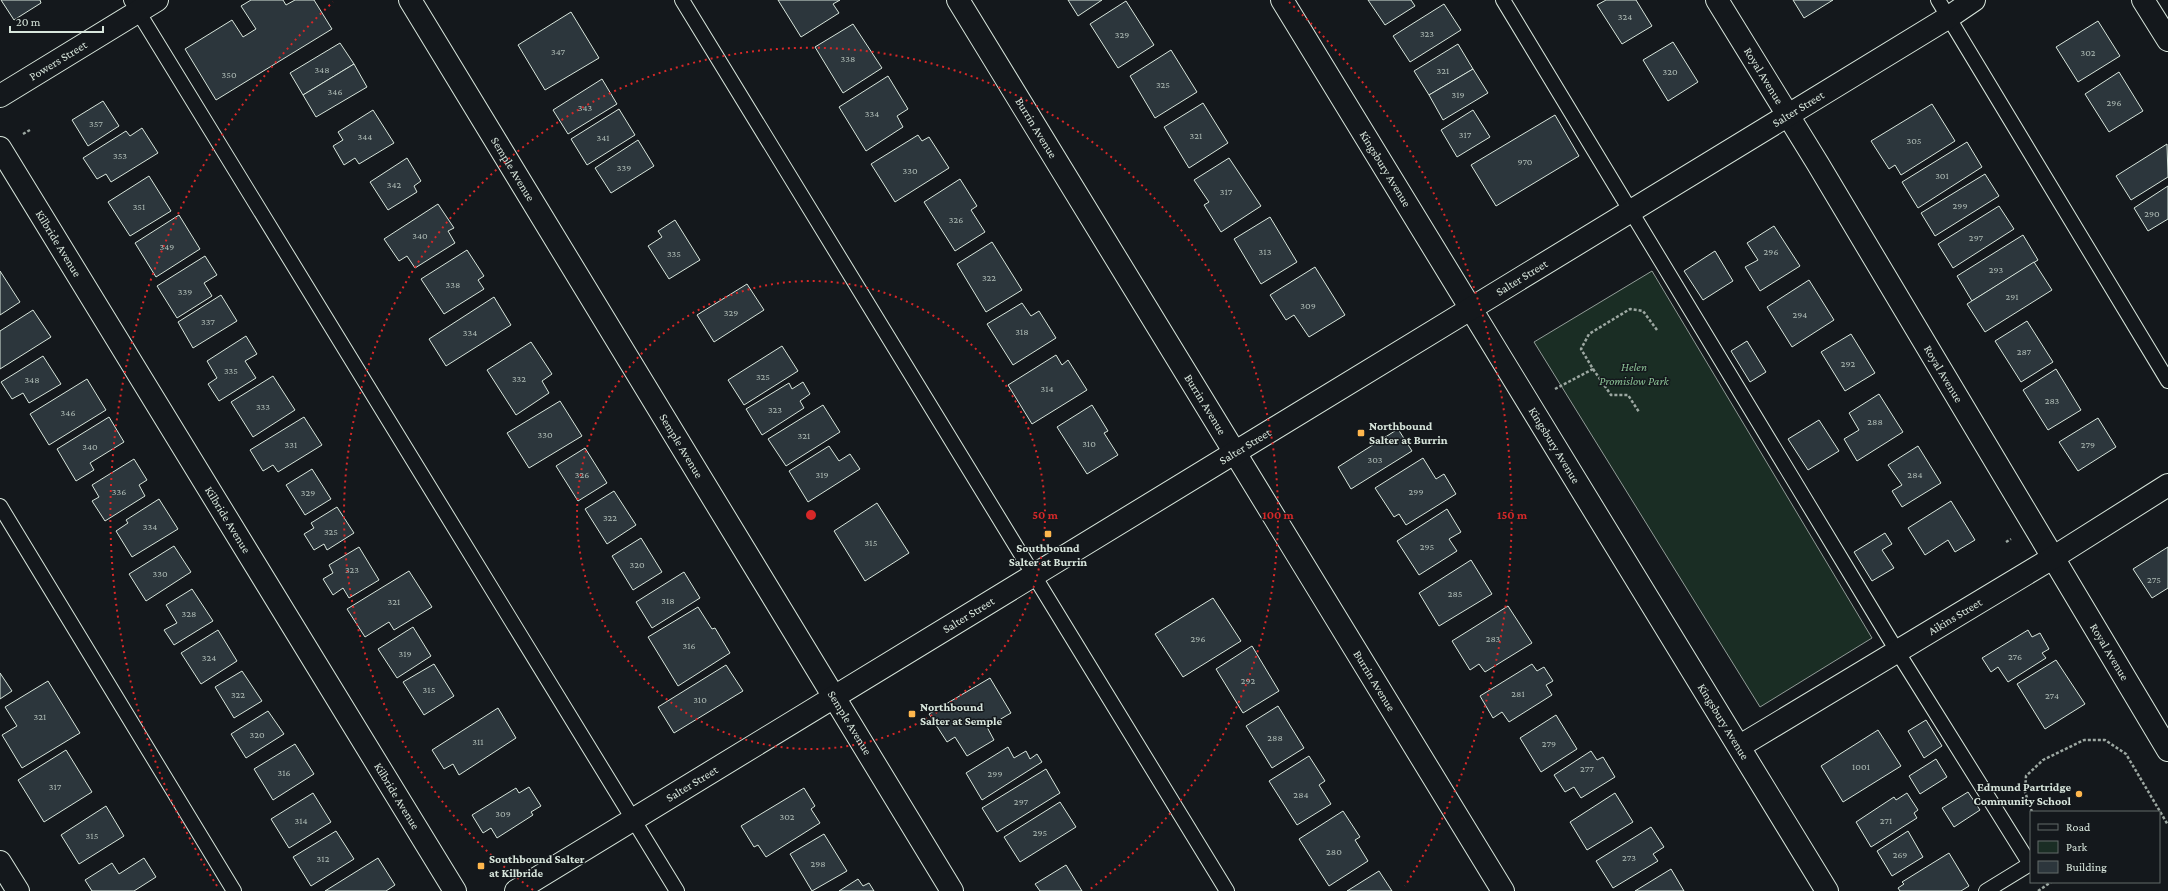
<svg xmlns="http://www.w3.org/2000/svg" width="2168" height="891" font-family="'Crimson Pro',serif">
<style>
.green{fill:#1a2d24;stroke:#939e99}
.building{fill:#2c363c;stroke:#d8e6dc}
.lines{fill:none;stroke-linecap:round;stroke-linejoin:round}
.service-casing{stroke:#d8e6dc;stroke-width:16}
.minor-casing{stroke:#d8e6dc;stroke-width:24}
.tertiary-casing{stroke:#d8e6dc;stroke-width:24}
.secondary-casing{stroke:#d8e6dc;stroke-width:24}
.path{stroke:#9da8a2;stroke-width:2.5;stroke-dasharray:3 2;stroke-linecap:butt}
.service{stroke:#14181c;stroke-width:14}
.minor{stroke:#14181c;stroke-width:22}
.tertiary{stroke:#14181c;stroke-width:22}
.secondary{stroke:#14181c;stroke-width:22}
.ring{fill:none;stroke:#d62828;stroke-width:2;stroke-dasharray:2 4}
.poi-dot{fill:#ffb74d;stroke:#14181c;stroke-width:1.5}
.labels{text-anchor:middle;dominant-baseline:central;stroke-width:3;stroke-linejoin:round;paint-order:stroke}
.number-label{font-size:10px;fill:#adbab4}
.street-label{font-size:12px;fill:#d8e6dc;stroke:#14181c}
.park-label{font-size:12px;font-style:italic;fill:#8ac095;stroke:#14181c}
.poi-label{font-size:12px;font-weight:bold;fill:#d8e6dc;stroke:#14181c;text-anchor:start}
.centre{fill:#d62828;stroke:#14181c;stroke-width:2}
.ring-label{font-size:12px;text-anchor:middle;font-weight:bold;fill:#d62828;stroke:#14181c;stroke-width:3;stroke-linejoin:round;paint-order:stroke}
</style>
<rect width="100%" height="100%" fill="#14181c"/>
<polygon class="green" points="1652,271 1872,638 1760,707 1534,342"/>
<g class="building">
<polygon points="1,0 40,0 41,3 14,20"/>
<polygon points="251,0 283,0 286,5 295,0 314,0 332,29 216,100 185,49 232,20 243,37 256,29 241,6"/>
<polygon points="778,0 840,0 833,4 839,13 801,37"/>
<polygon points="1068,0 1102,0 1078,16"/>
<polygon points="1368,0 1411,0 1415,6 1385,25"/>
<polygon points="1606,0 1636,0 1652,26 1622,44 1597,5"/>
<polygon points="1793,0 1833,0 1804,18"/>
<polygon points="1126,1 1154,45 1118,68 1090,24"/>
<polygon points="1444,4 1461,30 1410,62 1393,36"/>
<polygon points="571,12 599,58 545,90 518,45"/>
<polygon points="2098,21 2120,56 2078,82 2056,47"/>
<polygon points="853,24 882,68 843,93 815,47"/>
<polygon points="1673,42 1698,82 1668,101 1643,60"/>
<polygon points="340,43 354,64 303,95 290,73"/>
<polygon points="1458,44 1473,69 1429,95 1414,71"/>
<polygon points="1171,50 1197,92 1155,118 1130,76"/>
<polygon points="354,64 367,87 316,117 303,95"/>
<polygon points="1473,69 1488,93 1443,120 1429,95"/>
<polygon points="2119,72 2143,111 2109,132 2085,94"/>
<polygon points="888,76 908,109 897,116 903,127 866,151 839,107"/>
<polygon points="602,79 617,104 568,134 553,110"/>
<polygon points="103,101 119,126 88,146 72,120"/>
<polygon points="1203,103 1228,143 1189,168 1164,127"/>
<polygon points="1932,104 1955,141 1901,175 1895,165 1889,169 1871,141"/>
<polygon points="619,109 635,135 587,165 571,139"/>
<polygon points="373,110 394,143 359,164 355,158 344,165 333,146 343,140 338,132"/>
<polygon points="1473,110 1490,137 1457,157 1441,130"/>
<polygon points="1555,115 1579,156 1496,206 1471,165"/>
<polygon points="142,128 158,153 111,182 106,174 97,179 83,158 126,131 130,136"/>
<polygon points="918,135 922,141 929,137 949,168 895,202 871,164"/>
<polygon points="638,140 654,166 611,193 595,168"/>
<polygon points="1967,142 1982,167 1918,208 1902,182"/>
<polygon points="2167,144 2168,177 2131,200 2116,176"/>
<polygon points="407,158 421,181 414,186 417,192 388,210 370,182"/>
<polygon points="1229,158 1261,206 1221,232 1204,205 1209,202 1194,180"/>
<polygon points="1985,174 1999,196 1935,236 1921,213"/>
<polygon points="149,176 171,211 130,236 108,202"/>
<polygon points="960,179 977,206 971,210 985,232 955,251 924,202"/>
<polygon points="2168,186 2168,219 2148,231 2134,208"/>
<polygon points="438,204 454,228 448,231 455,243 415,268 407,256 399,261 384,239"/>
<polygon points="1999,206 2014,229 1953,268 1938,244"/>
<polygon points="179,215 200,249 156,277 135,243"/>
<polygon points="1270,217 1297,262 1261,284 1234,239"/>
<polygon points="675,220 700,260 669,279 648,246 662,237 658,231"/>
<polygon points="1774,226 1800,266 1760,291 1745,267 1758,260 1747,243"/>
<polygon points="2023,235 2038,260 1972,301 1957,276"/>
<polygon points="992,242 1022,290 986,312 957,264"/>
<polygon points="467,250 484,276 478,280 484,289 444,314 421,279"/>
<polygon points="1715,251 1733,281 1703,300 1684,271"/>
<polygon points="205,256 217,275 204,283 212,296 177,318 157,286"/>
<polygon points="2034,262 2052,290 1985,332 1967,304"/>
<polygon points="1315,267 1345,315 1309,337 1294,315 1286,320 1270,295"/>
<polygon points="0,271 20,302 0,315"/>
<polygon points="1809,280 1834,320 1792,347 1767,307"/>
<polygon points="747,284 764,310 714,342 697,315"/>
<polygon points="221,295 237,321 193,348 178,322"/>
<polygon points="494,297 511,325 446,366 429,339"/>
<polygon points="1022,303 1031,316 1039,311 1056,338 1013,365 987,324"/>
<polygon points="33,310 51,337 0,369 0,331"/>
<polygon points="2027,321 2053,362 2021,382 1995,341"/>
<polygon points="1851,334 1875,373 1845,391 1821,352"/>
<polygon points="246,336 257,354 245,361 256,378 219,401 208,384 217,378 207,361"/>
<polygon points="1747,341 1766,372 1750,382 1731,351"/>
<polygon points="531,342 552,374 542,381 549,393 516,415 487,370"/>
<polygon points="782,346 798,371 744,405 728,380"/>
<polygon points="1056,355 1062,365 1068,360 1087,390 1032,424 1008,385"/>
<polygon points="43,356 61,384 29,403 23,393 12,399 1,382"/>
<polygon points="2056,369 2081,410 2048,430 2023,390"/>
<polygon points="273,376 295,410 253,437 231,402"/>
<polygon points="87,379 106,410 49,445 30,414"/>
<polygon points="803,382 810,394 800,401 804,408 762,435 746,409 789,383 792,389"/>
<polygon points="1879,394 1903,432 1857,461 1844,439 1859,430 1849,413"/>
<polygon points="560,401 582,436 529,468 507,433"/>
<polygon points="823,405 840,432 786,466 768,439"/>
<polygon points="1092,405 1108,431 1104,433 1118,455 1087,474 1057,427"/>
<polygon points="109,417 124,442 90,463 94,470 76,481 57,449"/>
<polygon points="304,417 322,445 278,472 273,465 263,471 250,450"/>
<polygon points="2098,418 2116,447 2078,471 2059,442"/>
<polygon points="1819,420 1839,451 1808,470 1788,439"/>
<polygon points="1398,429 1412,451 1351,489 1338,467"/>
<polygon points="829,446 839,461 850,454 860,469 808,502 789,471"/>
<polygon points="1918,446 1941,483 1902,507 1892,491 1902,485 1888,465"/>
<polygon points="585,448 607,483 578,501 556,466"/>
<polygon points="1423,458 1436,479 1444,474 1456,494 1406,525 1399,514 1394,517 1375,488"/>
<polygon points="134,459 147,480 139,485 145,496 105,521 92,501 99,497 92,485"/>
<polygon points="312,469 331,499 305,515 286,485"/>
<polygon points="614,491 636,525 607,544 585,509"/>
<polygon points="159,499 178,529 132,557 116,531 128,523 126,520"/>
<polygon points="1951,501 1975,540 1955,552 1948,540 1925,555 1908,528"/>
<polygon points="877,503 909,553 865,581 834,531"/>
<polygon points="337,507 354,533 327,550 324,544 314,550 304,534 314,528 311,523"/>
<polygon points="1447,509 1461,532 1449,539 1457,551 1419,575 1397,541"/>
<polygon points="1885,533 1892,544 1882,550 1894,568 1872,581 1854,552"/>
<polygon points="641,538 662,572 633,590 612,556"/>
<polygon points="174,546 191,572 146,601 129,574"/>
<polygon points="359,547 379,580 349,598 343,588 333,595 323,579 333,573 329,565"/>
<polygon points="2168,547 2168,588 2152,598 2133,569"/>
<polygon points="1471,560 1492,594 1439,626 1419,593"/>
<polygon points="409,571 432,607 394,630 389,622 365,637 347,609"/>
<polygon points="684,572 700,598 652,628 636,602"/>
<polygon points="192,589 213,621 174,645 164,630 177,623 166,605"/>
<polygon points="1213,598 1241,641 1183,677 1155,634"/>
<polygon points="1508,606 1532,643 1485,672 1479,664 1470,670 1452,641"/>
<polygon points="698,607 712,629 715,628 730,653 678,686 648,637"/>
<polygon points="413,627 431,656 397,678 378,649"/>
<polygon points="218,630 237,661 201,684 181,653"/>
<polygon points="2028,630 2032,637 2040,633 2049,649 2042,653 2046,658 2008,682 1998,667 1991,672 1982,658"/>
<polygon points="1252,646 1279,691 1243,713 1216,669"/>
<polygon points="2056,660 2085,704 2045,729 2017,684"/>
<polygon points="434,664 454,696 424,715 403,682"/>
<polygon points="1532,664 1537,671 1544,667 1553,681 1546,685 1552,695 1509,722 1502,712 1493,718 1480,696"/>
<polygon points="726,665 743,691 674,733 658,707"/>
<polygon points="242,671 262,701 234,718 215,687"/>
<polygon points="0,673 12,691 0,699"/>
<polygon points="990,678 1011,713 987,727 994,740 967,756 955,737 947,742 929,714"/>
<polygon points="48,681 80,733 22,768 2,735 17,726 5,707"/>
<polygon points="1278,706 1304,748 1272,768 1246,726"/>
<polygon points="498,708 516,738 459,775 453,764 444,769 432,750"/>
<polygon points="268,711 284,734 246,758 231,734"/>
<polygon points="1556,715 1577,749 1541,772 1520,738"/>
<polygon points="1926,720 1942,746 1924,758 1908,731"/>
<polygon points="1878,730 1901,766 1843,802 1821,766"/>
<polygon points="295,744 314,774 273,800 254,769"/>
<polygon points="1008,747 1014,758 1026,751 1030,759 1037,754 1042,762 982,800 966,773"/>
<polygon points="66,750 92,792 44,822 18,780"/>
<polygon points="1591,751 1597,760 1603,757 1615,777 1581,798 1574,787 1565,792 1554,775"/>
<polygon points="1309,756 1325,781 1319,785 1331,804 1297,825 1269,781"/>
<polygon points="1936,759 1947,777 1920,794 1909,776"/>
<polygon points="1046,769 1060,793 997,832 982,808"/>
<polygon points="529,787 541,806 531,812 533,815 497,838 491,828 483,833 472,815 516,788 519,793"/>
<polygon points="804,788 815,806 811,809 820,823 766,857 758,845 754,847 741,826"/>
<polygon points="1968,792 1980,810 1954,827 1942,808"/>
<polygon points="313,793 331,822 289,848 271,819"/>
<polygon points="1615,793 1633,822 1587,850 1570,822"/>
<polygon points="1907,793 1918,810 1914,813 1917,818 1871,847 1856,822 1894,797 1896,800"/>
<polygon points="1060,802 1076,827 1020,862 1004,837"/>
<polygon points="106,806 124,836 79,864 61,835"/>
<polygon points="1343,811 1360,837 1355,840 1368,861 1329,886 1299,839"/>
<polygon points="1651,827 1664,847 1653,854 1658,861 1613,888 1596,861"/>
<polygon points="336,831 354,859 311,886 293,857"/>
<polygon points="1908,831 1923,857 1892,876 1877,851"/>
<polygon points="824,834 847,871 812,891 790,854"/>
<polygon points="1949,853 1969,886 1961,891 1900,891 1898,888 1904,884 1902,882"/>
<polygon points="144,858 156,877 134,891 92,891 85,880 112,863 119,874"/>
<polygon points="378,858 395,885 386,891 325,891"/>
<polygon points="1066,865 1082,891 1040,891 1035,884"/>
<polygon points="1671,869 1684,891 1635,891"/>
<polygon points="1379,871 1392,891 1347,891"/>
<polygon points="858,879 863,886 869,883 874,891 839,891"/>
</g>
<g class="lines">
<defs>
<g id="service">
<polyline points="131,0 677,891"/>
<polyline points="682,0 1227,891"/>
<polyline points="1503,0 1897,651 2030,864 1986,891"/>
<polyline points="1938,0 2168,381"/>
<polyline points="0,506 234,891"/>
</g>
<g id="minor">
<path id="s1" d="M410,0L952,891"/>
<path id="s2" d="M958,0L1503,891"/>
<path id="s3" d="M1717,0L1818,164L2168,750"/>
<polyline points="2143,0 2168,40"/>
<path id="s4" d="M0,96L157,0"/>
<path id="s5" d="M0,148L455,891"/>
<path id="s6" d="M1740,746L2054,557L2168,485"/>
<polyline points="0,862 18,891"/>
</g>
<g id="tertiary">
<path id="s7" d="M1282,0L1827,891"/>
</g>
<g id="secondary">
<path id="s8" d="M516,891L1949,17L1974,0"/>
</g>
</defs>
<use href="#service" class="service-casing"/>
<use href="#minor" class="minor-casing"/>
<use href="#tertiary" class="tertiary-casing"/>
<use href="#secondary" class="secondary-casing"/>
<g class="path">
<polyline points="23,134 30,130"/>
<polyline points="1593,369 1611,395 1628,395 1639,412"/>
<polyline points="1555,389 1593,369 1581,349 1589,334 1630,309 1643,311 1657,330"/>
<polyline points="2006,542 2011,539"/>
<polyline points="2032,812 2025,792 2026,776 2043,760 2084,740 2105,740 2126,754 2168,825"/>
<polyline points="2038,891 2051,882"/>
</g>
<use href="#service" class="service"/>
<use href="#minor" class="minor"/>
<use href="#tertiary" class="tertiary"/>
<use href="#secondary" class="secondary"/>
</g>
<g class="ring">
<circle cx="811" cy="515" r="234"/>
<path d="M533 890A467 467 0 1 1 1089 890"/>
<path d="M217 886A701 701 0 0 1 333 2M1289 2A701 701 0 0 1 1405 886"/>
</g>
<g class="poi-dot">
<rect x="1357" y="429" width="8" height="8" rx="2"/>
<rect x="1044" y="530" width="8" height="8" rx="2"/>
<rect x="908" y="710" width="8" height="8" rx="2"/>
<circle cx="2079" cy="794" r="4"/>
<rect x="477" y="862" width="8" height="8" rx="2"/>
</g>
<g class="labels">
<g class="number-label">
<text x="1625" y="16">324</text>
<text x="1427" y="33">323</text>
<text x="1122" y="34">329</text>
<text x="558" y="51">347</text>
<text x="2088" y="52">302</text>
<text x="848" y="58">338</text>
<text x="322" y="69">348</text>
<text x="1443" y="70">321</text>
<text x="1670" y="71">320</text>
<text x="229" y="74">350</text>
<text x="1163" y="84">325</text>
<text x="335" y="91">346</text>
<text x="1458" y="94">319</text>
<text x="2114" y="102">296</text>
<text x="585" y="107">343</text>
<text x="872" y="113">334</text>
<text x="96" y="123">357</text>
<text x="1465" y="134">317</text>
<text x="1196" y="135">321</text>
<text x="365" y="136">344</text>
<text x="603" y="137">341</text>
<text x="1914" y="140">305</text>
<text x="120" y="155">353</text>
<text x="1525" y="161">970</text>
<text x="624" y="167">339</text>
<text x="910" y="170">330</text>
<text x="1942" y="175">301</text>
<text x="394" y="184">342</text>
<text x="1226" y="191">317</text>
<text x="1960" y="205">299</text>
<text x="139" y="206">351</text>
<text x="2152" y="213">290</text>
<text x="956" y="219">326</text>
<text x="420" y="235">340</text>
<text x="1976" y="237">297</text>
<text x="167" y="246">349</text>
<text x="1265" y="251">313</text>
<text x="1771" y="251">296</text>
<text x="674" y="253">335</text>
<text x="1996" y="269">293</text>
<text x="989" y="277">322</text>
<text x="453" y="284">338</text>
<text x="185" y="291">339</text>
<text x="2012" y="296">291</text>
<text x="1308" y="305">309</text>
<text x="731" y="312">329</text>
<text x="1800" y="314">294</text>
<text x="208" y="321">337</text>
<text x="1022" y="331">318</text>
<text x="470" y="332">334</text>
<text x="2024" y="351">287</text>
<text x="1848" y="363">292</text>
<text x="231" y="370">335</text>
<text x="763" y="376">325</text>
<text x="519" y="378">332</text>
<text x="32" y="379">348</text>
<text x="1047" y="388">314</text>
<text x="2052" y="400">283</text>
<text x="263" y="406">333</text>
<text x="775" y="409">323</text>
<text x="68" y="412">346</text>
<text x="1875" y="421">288</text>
<text x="545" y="434">330</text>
<text x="804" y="435">321</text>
<text x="1089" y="443">310</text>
<text x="291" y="444">331</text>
<text x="2088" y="444">279</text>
<text x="90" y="446">340</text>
<text x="1375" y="459">303</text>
<text x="582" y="474">326</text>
<text x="822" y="474">319</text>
<text x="1915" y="474">284</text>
<text x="119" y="491">336</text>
<text x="1416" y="491">299</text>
<text x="308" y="492">329</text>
<text x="610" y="517">322</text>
<text x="150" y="526">334</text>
<text x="331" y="531">325</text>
<text x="871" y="542">315</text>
<text x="1427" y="546">295</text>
<text x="637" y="564">320</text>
<text x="352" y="569">323</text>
<text x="160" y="573">330</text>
<text x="2154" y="579">275</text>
<text x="1455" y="593">285</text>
<text x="668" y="600">318</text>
<text x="394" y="601">321</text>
<text x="189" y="613">328</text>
<text x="1198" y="638">296</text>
<text x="1493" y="638">283</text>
<text x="689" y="645">316</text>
<text x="405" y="653">319</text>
<text x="2015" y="656">276</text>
<text x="209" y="657">324</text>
<text x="1248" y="680">292</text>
<text x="429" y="689">315</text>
<text x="1518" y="693">281</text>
<text x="238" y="694">322</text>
<text x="2052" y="695">274</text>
<text x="700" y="699">310</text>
<text x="40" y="716">321</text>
<text x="257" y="734">320</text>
<text x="1275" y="737">288</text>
<text x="478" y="741">311</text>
<text x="1549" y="743">279</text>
<text x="1861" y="766">1001</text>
<text x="1587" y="768">277</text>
<text x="284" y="772">316</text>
<text x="995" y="773">299</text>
<text x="55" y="786">317</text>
<text x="1301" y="794">284</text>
<text x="1021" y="801">297</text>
<text x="503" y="813">309</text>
<text x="787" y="816">302</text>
<text x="301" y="820">314</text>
<text x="1886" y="820">271</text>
<text x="1040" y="832">295</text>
<text x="92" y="835">315</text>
<text x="1334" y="851">280</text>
<text x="1900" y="854">269</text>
<text x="1629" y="857">273</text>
<text x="323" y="858">312</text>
<text x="818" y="863">298</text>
</g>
<g class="street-label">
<text stroke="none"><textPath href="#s4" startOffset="68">Powers Street</textPath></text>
<text stroke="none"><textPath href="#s3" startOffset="89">Royal Avenue</textPath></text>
<text stroke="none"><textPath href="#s8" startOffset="1502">Salter Street</textPath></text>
<text stroke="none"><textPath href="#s2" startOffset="150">Burrin Avenue</textPath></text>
<text stroke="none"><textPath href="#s1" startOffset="198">Semple Avenue</textPath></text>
<text stroke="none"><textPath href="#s7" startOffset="198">Kingsbury Avenue</textPath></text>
<text stroke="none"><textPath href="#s5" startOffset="112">Kilbride Avenue</textPath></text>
<text stroke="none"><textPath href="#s8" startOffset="1178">Salter Street</textPath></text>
<text stroke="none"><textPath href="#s3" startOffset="437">Royal Avenue</textPath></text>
<text stroke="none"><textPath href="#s2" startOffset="474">Burrin Avenue</textPath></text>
<text stroke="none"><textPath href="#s7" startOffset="522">Kingsbury Avenue</textPath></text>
<text stroke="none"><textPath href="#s1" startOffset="522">Semple Avenue</textPath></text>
<text stroke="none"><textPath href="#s8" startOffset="854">Salter Street</textPath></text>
<text stroke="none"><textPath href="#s5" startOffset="436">Kilbride Avenue</textPath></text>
<text stroke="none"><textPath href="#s8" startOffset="530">Salter Street</textPath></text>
<text stroke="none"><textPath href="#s6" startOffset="251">Aikins Street</textPath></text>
<text stroke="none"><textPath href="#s3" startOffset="761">Royal Avenue</textPath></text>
<text stroke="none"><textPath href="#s2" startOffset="798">Burrin Avenue</textPath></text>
<text stroke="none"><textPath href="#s7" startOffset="846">Kingsbury Avenue</textPath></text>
<text stroke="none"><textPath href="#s1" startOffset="846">Semple Avenue</textPath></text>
<text stroke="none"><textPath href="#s8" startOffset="206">Salter Street</textPath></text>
<text stroke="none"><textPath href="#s5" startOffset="760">Kilbride Avenue</textPath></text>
</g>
<g class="park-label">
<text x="1634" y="367">Helen<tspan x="1634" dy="14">Promislow Park</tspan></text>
</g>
<g class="poi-label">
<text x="1369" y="426">Northbound<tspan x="1369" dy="14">Salter at Burrin</tspan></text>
<text x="1048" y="548" text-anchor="middle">Southbound<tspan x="1048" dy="14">Salter at Burrin</tspan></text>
<text x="920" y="707">Northbound<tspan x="920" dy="14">Salter at Semple</tspan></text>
<text x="2071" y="787" text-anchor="end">Edmund Partridge<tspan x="2071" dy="14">Community School</tspan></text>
<text x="489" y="859">Southbound Salter<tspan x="489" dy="14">at Kilbride</tspan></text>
</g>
</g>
<circle cx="811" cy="515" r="6" class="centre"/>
<g class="ring-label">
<text x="1045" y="519">50 m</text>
<text x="1278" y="519">100 m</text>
<text x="1512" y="519">150 m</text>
</g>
<rect x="2030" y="811" width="130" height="72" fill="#14181c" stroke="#626a69"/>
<rect x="2038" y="824" width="20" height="6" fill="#14181c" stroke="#626a69"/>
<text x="2066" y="831" font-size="12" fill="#d8e6dc">Road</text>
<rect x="2038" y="841" width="20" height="12" fill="#1a2d24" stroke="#626a69"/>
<text x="2066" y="851" font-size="12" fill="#d8e6dc">Park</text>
<rect x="2038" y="861" width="20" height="12" fill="#2c363c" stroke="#626a69"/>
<text x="2066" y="871" font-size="12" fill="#d8e6dc">Building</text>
<path d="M10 26v6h93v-6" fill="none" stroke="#d8e6dc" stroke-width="2"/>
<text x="16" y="26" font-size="12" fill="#d8e6dc" stroke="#14181c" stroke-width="3" paint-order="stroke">20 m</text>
</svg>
